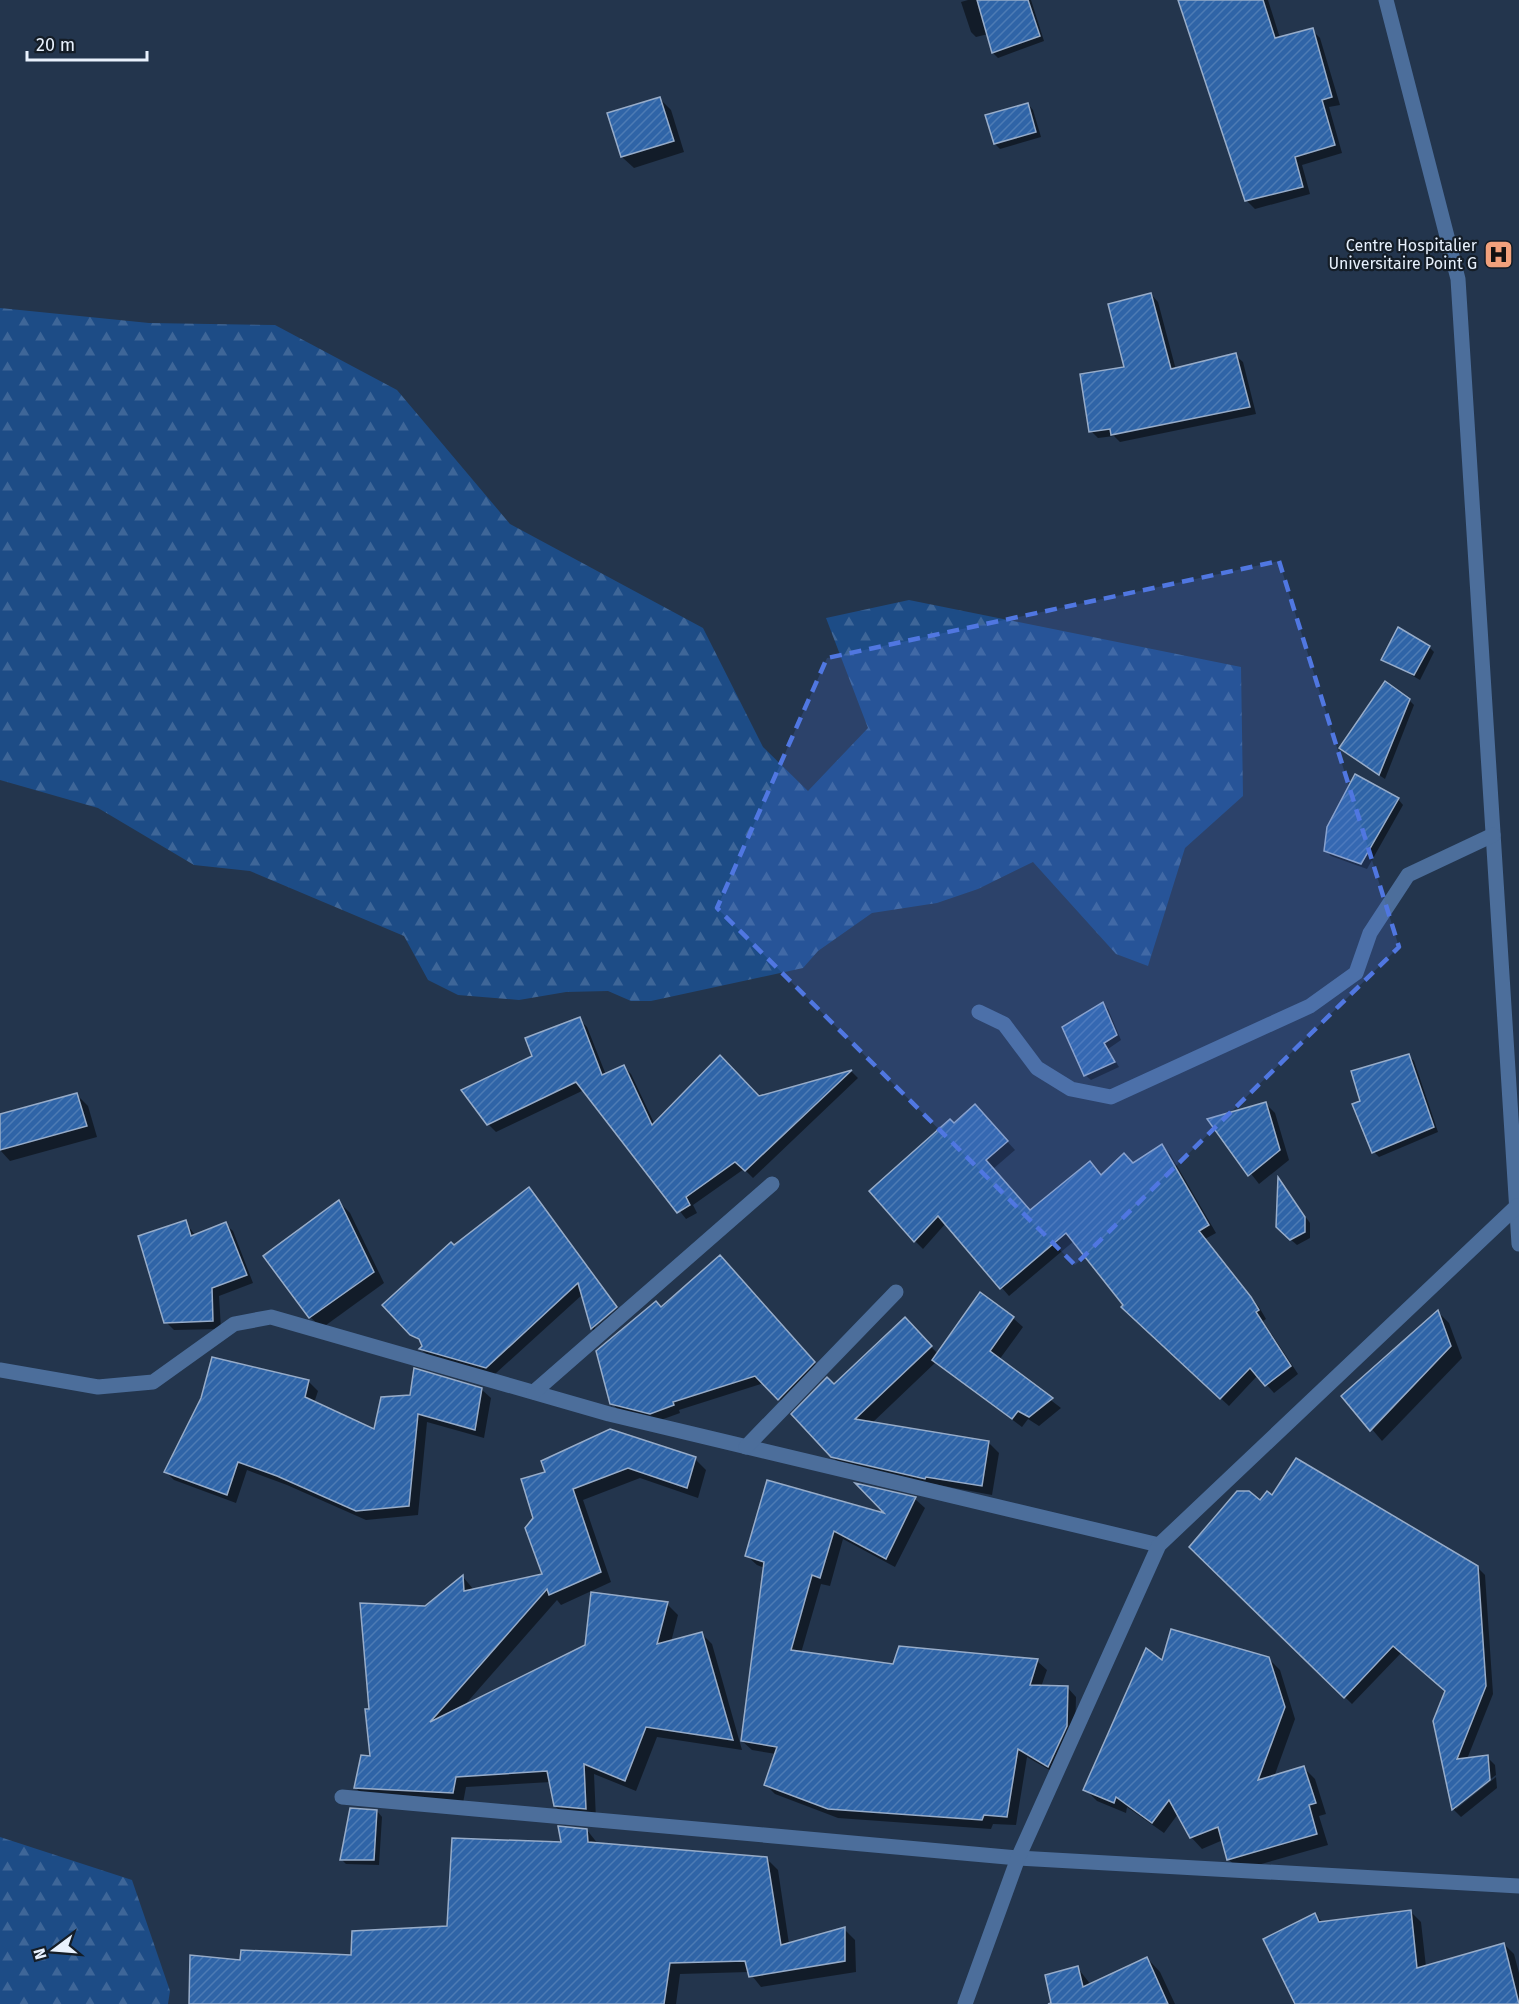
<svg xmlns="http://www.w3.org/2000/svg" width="1519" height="2004" font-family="'Fira Sans',sans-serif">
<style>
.forest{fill:url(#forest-firs)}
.shadow{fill:#0007}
.building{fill:url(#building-hatch);stroke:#97acc9;stroke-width:1.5}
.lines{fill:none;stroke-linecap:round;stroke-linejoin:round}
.minor{stroke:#4c6e9b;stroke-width:15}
.marked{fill:#5077e1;fill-opacity:0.2;stroke:#5077e1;stroke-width:4.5;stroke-dasharray:12 8;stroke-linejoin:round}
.labels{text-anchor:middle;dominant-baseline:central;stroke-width:4.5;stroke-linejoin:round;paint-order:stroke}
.poi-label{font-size:16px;fill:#e8f1fd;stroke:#141d27;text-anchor:end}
</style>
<defs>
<pattern id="forest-firs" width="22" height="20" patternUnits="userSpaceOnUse" patternTransform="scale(1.5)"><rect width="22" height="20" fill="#1d4c86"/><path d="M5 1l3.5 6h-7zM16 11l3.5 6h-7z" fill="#3e6698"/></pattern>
<pattern id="building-hatch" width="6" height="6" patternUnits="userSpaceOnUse" patternTransform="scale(1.5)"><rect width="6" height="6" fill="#2f64a7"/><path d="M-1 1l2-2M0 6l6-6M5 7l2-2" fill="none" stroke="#4d7bb4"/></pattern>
</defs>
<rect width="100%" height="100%" fill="#23354d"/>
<g class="forest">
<polygon points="0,308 149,323 275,325 397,390 510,524 703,628 763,747 808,791 868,728 826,618 909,600 1241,667 1243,796 1185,848 1148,966 1116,954 1033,862 978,889 937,903 872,913 818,951 803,968 651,1001 631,1001 608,991 566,992 519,1000 458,995 428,980 404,936 250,871 194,865 98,808 0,780"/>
<polygon points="0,1837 132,1880 170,1991 168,2004 0,2004"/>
</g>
<g class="shadow">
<polygon points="968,0 1031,0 1044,41 998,58 993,53 988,34 976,37 971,32 961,2"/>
<polygon points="1178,0 1268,0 1280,38 1312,30 1320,38 1340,105 1329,107 1342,153 1302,165 1310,194 1255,209 1246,200"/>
<polygon points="659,98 671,110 684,152 634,168 622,157"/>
<polygon points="1028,104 1033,110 1041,137 1000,149 995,144"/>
<polygon points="1151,294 1158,302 1176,370 1235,355 1243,362 1256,414 1120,442 1114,436 1098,438 1091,431 1126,368"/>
<polygon points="1429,647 1434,652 1420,680 1383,659"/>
<polygon points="1409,700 1414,705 1385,779 1346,753"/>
<polygon points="1398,799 1403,805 1367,869 1331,856 1326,851"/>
<polygon points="1103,1004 1108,1009 1121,1040 1108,1049 1119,1067 1091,1080 1085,1075"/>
<polygon points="579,1019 587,1027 606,1075 624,1067 631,1074 655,1125 851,1071 858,1078 753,1178 744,1169 693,1205 697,1213 686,1219 584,1090 496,1132 488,1124 534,1057"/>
<polygon points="1409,1056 1414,1061 1438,1132 1379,1157 1374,1152 1362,1102"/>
<polygon points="77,1095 88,1106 97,1137 10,1161 0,1150 0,1115"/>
<polygon points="1266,1104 1275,1113 1289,1160 1259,1184 1209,1120"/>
<polygon points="983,1115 1015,1150 993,1169 1031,1211 1102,1176 1133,1165 1162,1146 1170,1154 1216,1233 1205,1239 1259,1307 1266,1319 1263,1321 1298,1374 1274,1393 1258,1375 1229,1406 1131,1315 1074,1241 1009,1296 946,1223 923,1249 915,1241 954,1125"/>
<polygon points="1279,1181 1310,1223 1310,1238 1297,1245 1283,1233"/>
<polygon points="529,1189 616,1305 595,1324 595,1328 618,1308 624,1316 600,1337 592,1329 583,1294 495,1374 429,1357 421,1349 422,1343 412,1334 454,1247"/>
<polygon points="339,1202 350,1213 384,1283 322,1328 310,1317"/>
<polygon points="185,1222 195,1235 225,1224 233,1231 253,1283 219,1296 221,1329 174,1330 166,1322"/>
<polygon points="727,1264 821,1370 786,1406 764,1383 679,1410 680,1413 658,1421 619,1411 612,1403 661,1309"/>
<polygon points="1438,1312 1449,1323 1462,1358 1382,1441 1344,1396"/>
<polygon points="1013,1318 1023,1327 999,1360 1061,1408 1039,1426 1028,1419 1022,1427 936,1362 871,1424 988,1442 999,1453 992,1495 843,1467 832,1456 834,1386 915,1330 938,1354"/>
<polygon points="213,1359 309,1382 318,1391 314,1403 375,1432 382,1399 481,1389 491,1398 484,1438 427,1422 418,1515 366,1520 287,1485 247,1470 236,1503 174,1480 165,1471 202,1398"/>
<polygon points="695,1459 706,1470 698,1498 640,1478 583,1500 611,1582 561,1605 557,1600 463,1707 667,1604 678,1615 671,1642 701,1633 712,1644 742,1750 657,1737 636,1791 594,1774 596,1819 566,1817 555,1806 551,1782 466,1787 463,1803 367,1799 356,1788 371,1758 371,1710 425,1608 463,1577 474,1590 544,1575 534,1518 523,1480"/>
<polygon points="768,1482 888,1516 859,1485 915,1499 925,1508 895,1567 843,1539 830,1586 821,1584 801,1653 894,1666 1037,1661 1047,1670 1041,1687 1067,1687 1076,1697 1075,1736 1058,1775 1027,1757 1016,1825 993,1824 991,1829 838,1818 775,1794 766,1785 776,1754 752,1750 742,1741 765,1568 757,1565 747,1556"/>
<polygon points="1273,1497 1477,1567 1485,1575 1493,1694 1467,1759 1487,1757 1495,1765 1496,1775 1456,1805 1456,1809 1496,1777 1497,1788 1461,1817 1453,1809 1434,1722 1446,1692 1401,1653 1352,1704 1191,1547"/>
<polygon points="1268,1658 1280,1670 1295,1719 1274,1777 1304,1768 1315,1779 1326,1814 1319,1816 1328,1845 1240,1870 1228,1859 1223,1840 1202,1849 1191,1837 1178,1814 1164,1833 1127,1807 1126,1813 1097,1801 1085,1789 1163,1663"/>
<polygon points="377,1811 382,1817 379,1865 346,1864 341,1859"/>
<polygon points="587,1830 598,1844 766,1858 778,1870 789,1944 844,1929 855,1940 856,1972 761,1987 749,1972 680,1974 676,2004 191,2004 242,1962 353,1956 448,1928 563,1843"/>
<polygon points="1411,1912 1421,1922 1426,1967 1504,1944 1514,1954 1519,1973 1519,2004 1297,2004 1315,1914 1323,1923"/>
<polygon points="1147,1958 1160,1972 1175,2004 1053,2004 1077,1967 1091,1985"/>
</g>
<g class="building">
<polygon points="977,0 1028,0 1040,36 992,53"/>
<polygon points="1178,0 1263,0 1275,38 1313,28 1332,97 1322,100 1335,145 1295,157 1303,187 1245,201"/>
<polygon points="660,97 674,141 621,157 607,113"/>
<polygon points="1028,103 1036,132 994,144 985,115"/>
<polygon points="1151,293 1171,369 1236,353 1250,407 1111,435 1110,429 1089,432 1080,374 1124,367 1108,304"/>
<polygon points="1398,627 1430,646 1414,675 1381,660"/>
<polygon points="1385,681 1410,699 1379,775 1339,748"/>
<polygon points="1355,774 1399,798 1361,864 1324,851 1327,827"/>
<polygon points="1103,1002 1117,1035 1104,1043 1115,1062 1084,1076 1062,1027"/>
<polygon points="580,1017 602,1075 624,1065 652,1125 720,1055 759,1096 852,1070 745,1171 735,1162 686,1197 690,1205 677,1213 576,1082 487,1125 461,1090 532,1056 525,1038"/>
<polygon points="1409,1054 1434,1127 1372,1153 1352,1104 1360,1101 1351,1071"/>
<polygon points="77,1093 87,1126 0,1150 0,1114"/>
<polygon points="1266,1102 1280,1150 1248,1176 1207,1119"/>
<polygon points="975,1104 1008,1141 986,1160 1030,1210 1090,1161 1101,1175 1124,1153 1133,1163 1162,1144 1209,1225 1199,1231 1251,1297 1259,1310 1256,1312 1291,1366 1265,1386 1250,1368 1220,1399 1121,1307 1123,1305 1066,1233 1000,1289 938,1216 914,1242 869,1191 950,1119 954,1123"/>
<polygon points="1278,1177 1305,1217 1305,1232 1290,1240 1276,1227"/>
<polygon points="529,1187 617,1307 591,1329 578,1283 486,1368 419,1349 422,1346 419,1339 410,1335 382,1305 451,1242 454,1245"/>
<polygon points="339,1200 374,1272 309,1318 263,1256"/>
<polygon points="186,1220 191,1236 226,1222 247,1275 212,1288 213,1321 164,1323 138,1236"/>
<polygon points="720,1255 815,1362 778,1400 755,1376 673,1402 674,1405 650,1414 610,1404 596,1351 656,1301 661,1307"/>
<polygon points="980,1292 1014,1317 990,1351 1053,1398 1029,1417 1018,1411 1012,1419 932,1360"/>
<polygon points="1438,1310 1451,1346 1370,1431 1341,1396"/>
<polygon points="905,1317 932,1346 855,1419 989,1441 982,1486 926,1477 925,1479 831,1457 791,1414 827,1377 834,1384"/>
<polygon points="212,1357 309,1380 305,1397 374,1429 381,1397 410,1395 414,1368 482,1388 475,1430 418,1414 409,1506 356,1511 277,1476 238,1462 227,1495 164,1472 201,1398"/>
<polygon points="610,1429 696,1457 687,1488 628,1468 573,1489 601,1572 549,1595 547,1589 430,1722 585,1645 591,1592 668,1602 657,1644 702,1632 733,1740 646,1727 625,1781 584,1764 586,1809 554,1806 547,1771 456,1777 453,1793 354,1788 361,1755 370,1756 365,1709 369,1709 360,1603 425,1606 463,1575 464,1591 542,1574 525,1528 533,1518 521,1479 545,1472 541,1461"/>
<polygon points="1296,1458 1478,1566 1486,1686 1457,1759 1488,1755 1490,1780 1452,1810 1433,1721 1445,1691 1393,1646 1344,1698 1189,1547 1237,1491 1249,1491 1260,1500 1267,1491 1272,1495"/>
<polygon points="767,1480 884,1513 855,1483 916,1497 886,1559 834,1531 820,1578 812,1575 791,1650 893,1664 899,1646 1038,1659 1030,1685 1068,1686 1067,1726 1048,1767 1018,1749 1007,1817 984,1815 982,1820 828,1809 764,1785 777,1747 741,1741 764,1562 745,1556"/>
<polygon points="1171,1629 1269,1657 1285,1707 1258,1780 1304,1766 1316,1803 1309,1805 1317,1834 1227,1860 1218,1827 1190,1838 1169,1800 1152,1823 1116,1797 1114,1803 1083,1790 1146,1648 1162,1660"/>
<polygon points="350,1808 377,1810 374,1860 340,1860"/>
<polygon points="558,1826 587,1829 588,1842 767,1857 781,1945 845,1927 845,1961 749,1977 745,1961 670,1963 664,2004 189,2004 190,1955 240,1960 241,1950 351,1955 352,1931 447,1926 452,1838 561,1842"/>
<polygon points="1411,1910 1417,1968 1504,1943 1519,2004 1295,2004 1263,1939 1315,1913 1319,1922"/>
<polygon points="1147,1957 1168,2004 1048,2004 1051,2003 1045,1975 1078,1966 1083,1987"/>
</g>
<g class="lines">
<g class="minor">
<polyline points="1386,0 1458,279 1519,1244"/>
<polyline points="979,1012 1004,1024 1037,1068 1071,1089 1111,1097 1310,1006 1356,973 1370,933 1408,875 1493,835"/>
<polyline points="0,1370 98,1387 153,1382 234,1324 271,1317 609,1414 1159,1545"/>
<polyline points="534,1392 772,1184"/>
<polyline points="746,1447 896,1292"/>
<polyline points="342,1797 1018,1858 1519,1886"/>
<polyline points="965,2004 1018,1858 1159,1545 1517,1206"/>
</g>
</g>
<path class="marked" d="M1279,561L1399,947L1075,1265L717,908L827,658Z"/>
<defs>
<symbol id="hospital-square" viewBox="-11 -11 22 22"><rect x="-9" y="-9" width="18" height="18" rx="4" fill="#f1a17c" stroke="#141d27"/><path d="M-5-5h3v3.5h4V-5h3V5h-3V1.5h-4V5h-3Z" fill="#111"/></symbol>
</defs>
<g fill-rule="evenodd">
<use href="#hospital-square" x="1482" y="238" width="33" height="33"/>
</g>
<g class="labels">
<g class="poi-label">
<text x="1477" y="245">Centre Hospitalier<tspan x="1477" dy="18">Universitaire Point G</tspan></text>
</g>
</g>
<g transform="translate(54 1950) rotate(254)" stroke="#141d27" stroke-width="4.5" paint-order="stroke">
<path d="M0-4.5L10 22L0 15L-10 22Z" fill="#e8f1fd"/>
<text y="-9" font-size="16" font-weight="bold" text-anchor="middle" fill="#e8f1fd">N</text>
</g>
<path d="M27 51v9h120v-9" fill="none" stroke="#e8f1fd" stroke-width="3"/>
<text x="36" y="51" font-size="18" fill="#e8f1fd" stroke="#141d27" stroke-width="4.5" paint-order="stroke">20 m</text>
</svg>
